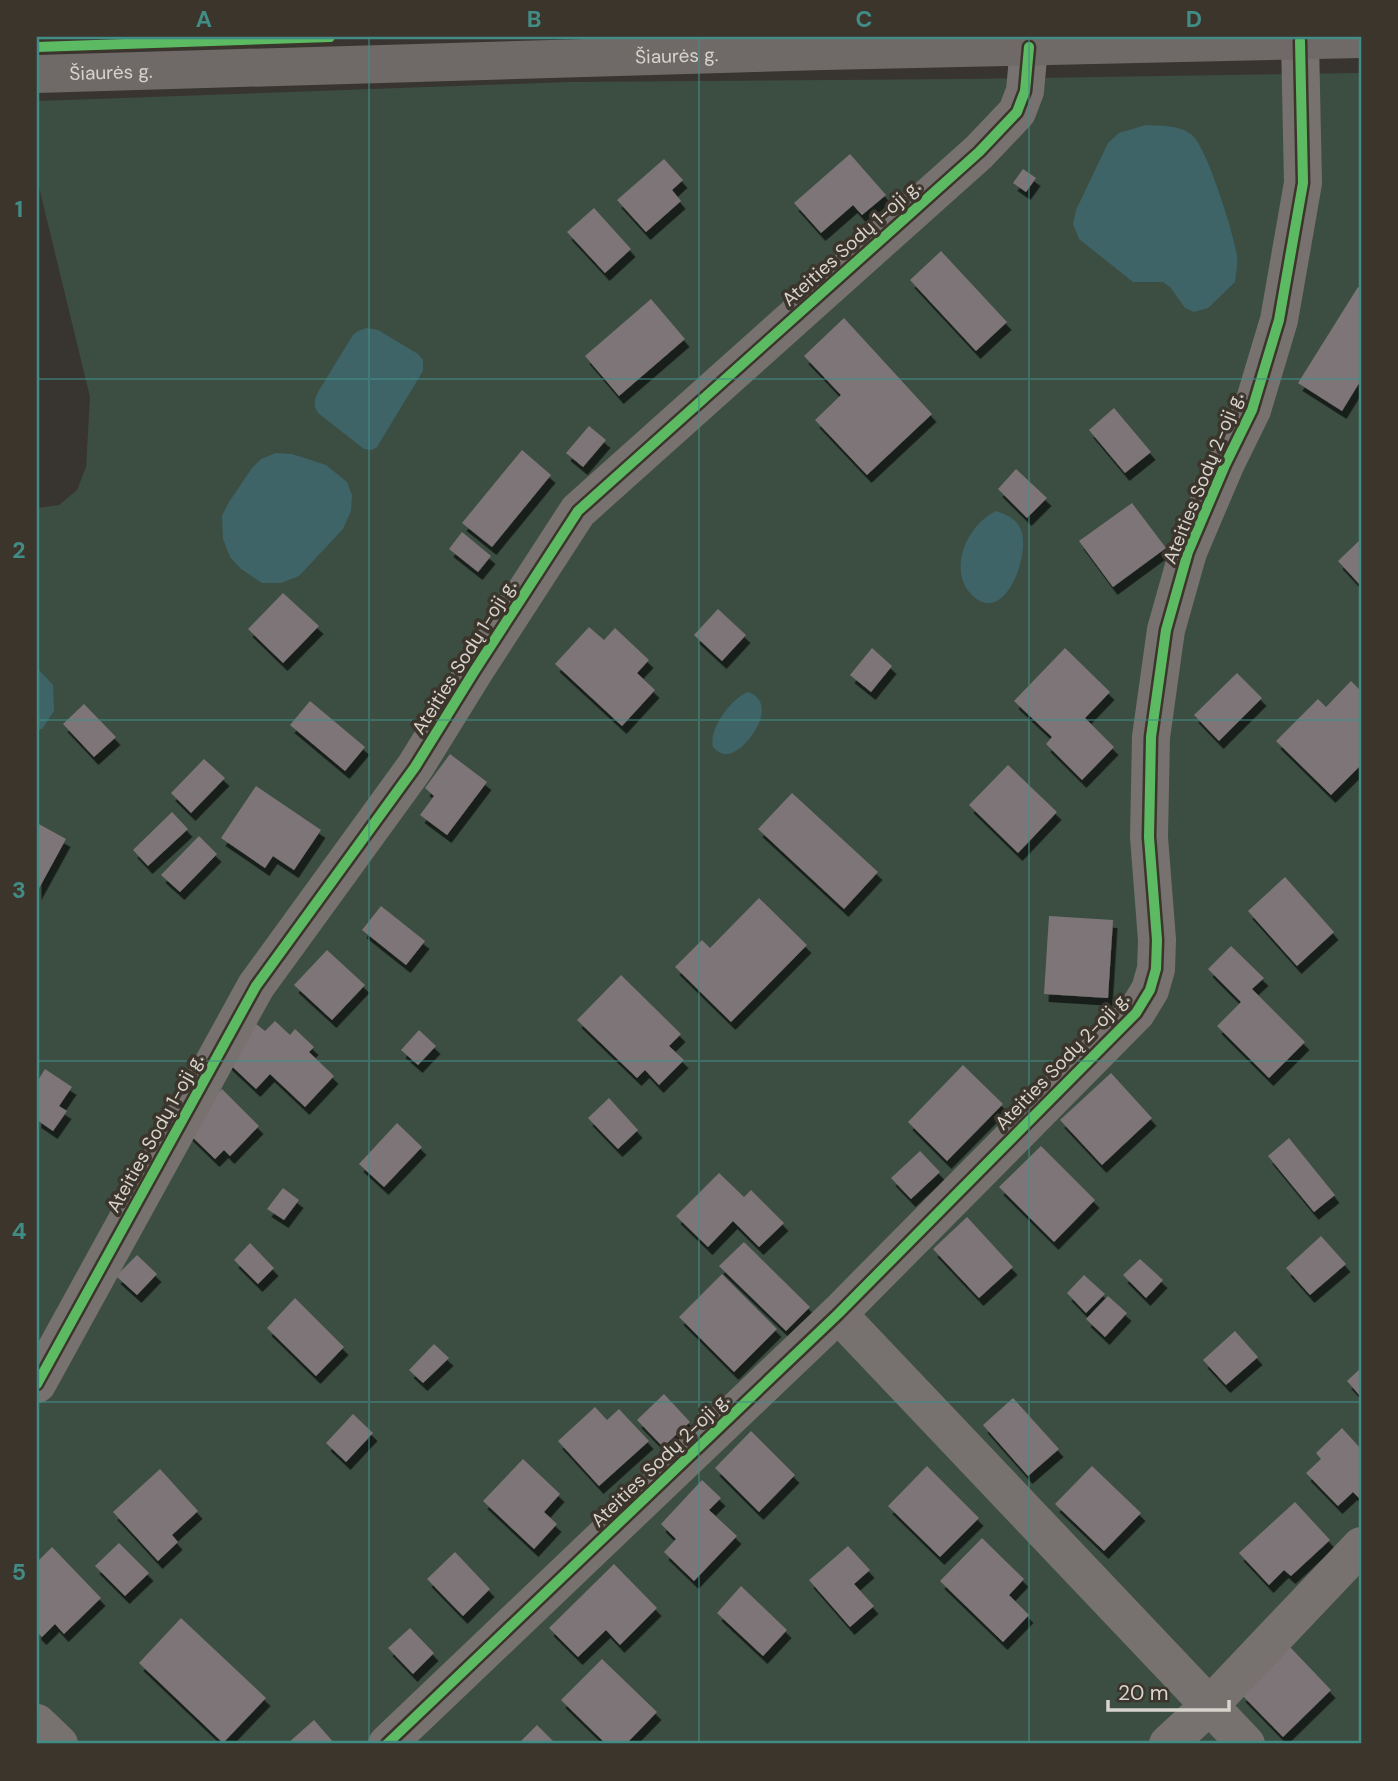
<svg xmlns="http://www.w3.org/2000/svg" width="1398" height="1781" font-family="'DM Sans',sans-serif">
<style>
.green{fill:#3c4d42}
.water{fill:#3e6468}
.building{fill:#7e7578;filter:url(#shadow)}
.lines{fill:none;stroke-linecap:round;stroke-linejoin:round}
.minor{stroke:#77716f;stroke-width:38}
.secondary{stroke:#6f6a67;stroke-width:38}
.cycleway-casing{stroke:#3c352c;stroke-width:15}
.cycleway{stroke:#5cba63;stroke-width:10}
.grid{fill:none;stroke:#418d86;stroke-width:2;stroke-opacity:0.55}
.labels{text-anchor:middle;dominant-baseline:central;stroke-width:7;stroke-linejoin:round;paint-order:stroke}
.street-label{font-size:19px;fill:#d7d3cd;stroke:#3c352c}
.neatline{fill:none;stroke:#418d86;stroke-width:2.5}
.grid-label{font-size:23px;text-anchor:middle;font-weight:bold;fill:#418d86}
</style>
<defs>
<filter id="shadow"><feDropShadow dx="4.5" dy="8" stdDeviation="0" flood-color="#0009"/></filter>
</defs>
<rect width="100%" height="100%" fill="#383430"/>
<g class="green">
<polygon points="37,37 296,37 37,49"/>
<polygon points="1361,73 1361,1744 37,1744 37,508 59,505 77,490 86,467 90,397 37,179 37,101 568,82 960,79"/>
</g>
<g class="water">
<path d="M1146,125C1161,126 1182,125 1193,136C1208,151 1233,232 1237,255C1238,263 1236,273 1235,282L1208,308L1194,312L1185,308L1171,288L1163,282H1133L1079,239L1073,224L1076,210L1108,143L1119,133Z"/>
<path d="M367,328L378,330L418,354L423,360V371L377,447L372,450L364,449L318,413C313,405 314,401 318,392L353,335L358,331Z"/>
<polygon points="276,453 292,454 326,465 347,482 352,495 351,511 343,529 299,576 281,583 262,583 241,569 230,557 223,539 222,516 229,502 252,468 261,459"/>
<path d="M996,511C1006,514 1018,520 1021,530C1031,556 1003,630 970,593C948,568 968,524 996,511Z"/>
<polygon points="37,668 53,685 54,711 42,729 37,730"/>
<path d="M748,692C782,704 745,753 728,754C721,755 717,751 713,747C708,729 732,698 748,692Z"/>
</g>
<g class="building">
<polygon points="850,154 886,195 862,215 853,205 821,233 794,203"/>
<polygon points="664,159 683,180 672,190 681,201 646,232 617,200"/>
<polygon points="1023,169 1036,178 1026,192 1013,183"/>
<polygon points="594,208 631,249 605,273 567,232"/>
<polygon points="941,251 1007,322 976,351 910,280"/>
<polygon points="1358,287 1361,289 1361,380 1342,411 1298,383"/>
<polygon points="651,299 685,339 619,396 585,356"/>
<polygon points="844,318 932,414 867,475 815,420 841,395 804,356"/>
<polygon points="1114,408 1151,452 1125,473 1089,430"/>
<polygon points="589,426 606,440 583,467 566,453"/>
<polygon points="522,450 551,475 492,547 462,523"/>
<polygon points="1016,469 1047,498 1027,518 998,489"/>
<polygon points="1132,503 1166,548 1113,587 1079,541"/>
<polygon points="462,532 491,556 478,572 449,549"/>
<polygon points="1361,539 1361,586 1338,561"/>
<polygon points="283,593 319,626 283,663 248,629"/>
<polygon points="718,609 746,635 722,661 694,635"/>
<polygon points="589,627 604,640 615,628 649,660 637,673 655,690 622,726 555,664"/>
<polygon points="872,648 892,666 871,692 850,675"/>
<polygon points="1065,648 1110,692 1085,718 1114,747 1082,780 1046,744 1052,737 1014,701"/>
<polygon points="1237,673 1262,698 1219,741 1194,715"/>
<polygon points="1351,681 1361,691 1361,765 1331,795 1276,741 1318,699 1326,707"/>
<polygon points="310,701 365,747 345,771 290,725"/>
<polygon points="84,704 116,737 94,757 63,724"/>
<polygon points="450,754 487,782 447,835 420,815 434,796 425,788"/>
<polygon points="204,759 225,778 191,813 171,793"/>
<polygon points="1008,765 1057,812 1018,853 969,805"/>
<polygon points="256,786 321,830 294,870 273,856 265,868 221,838"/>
<polygon points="792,793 878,872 844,909 758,829"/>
<polygon points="172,812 188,829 148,866 133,850"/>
<polygon points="37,823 66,839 37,892"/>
<polygon points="199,836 217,854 180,892 161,875"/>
<polygon points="1285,877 1334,932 1297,966 1248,911"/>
<polygon points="759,898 807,945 731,1022 675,967 702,940 710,948"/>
<polygon points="381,906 425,941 406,965 362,930"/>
<polygon points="1049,916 1113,920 1108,998 1044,994"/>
<polygon points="1231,946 1264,978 1252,989 1305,1042 1269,1078 1217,1026 1241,1002 1208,969"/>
<polygon points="327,950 365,985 332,1020 294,985"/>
<polygon points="621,975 681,1034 669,1046 684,1060 659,1085 645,1070 637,1078 577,1020"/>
<polygon points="275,1021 290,1035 295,1029 314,1047 309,1052 334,1076 305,1107 270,1074 256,1089 223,1058 255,1023 265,1031"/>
<polygon points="419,1030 436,1046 418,1065 401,1050"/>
<polygon points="963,1065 1003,1104 947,1161 908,1122"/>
<polygon points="45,1069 72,1087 59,1106 67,1111 53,1131 37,1120 37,1082"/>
<polygon points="1111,1073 1152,1118 1102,1165 1060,1120"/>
<polygon points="222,1089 259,1126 230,1156 224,1150 215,1159 183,1128"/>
<polygon points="609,1098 638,1130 618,1149 588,1118"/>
<polygon points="397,1123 422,1147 384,1187 359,1164"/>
<polygon points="1289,1138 1335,1195 1314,1212 1268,1156"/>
<polygon points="1041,1146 1095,1200 1054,1242 999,1187"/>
<polygon points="920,1151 940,1172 911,1199 891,1178"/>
<polygon points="719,1173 744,1197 751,1190 784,1223 759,1247 733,1221 708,1247 676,1216"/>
<polygon points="283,1188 299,1200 284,1220 267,1209"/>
<polygon points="967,1217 1013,1267 979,1298 933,1249"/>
<polygon points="1321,1236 1346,1264 1310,1295 1286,1268"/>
<polygon points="744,1242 810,1307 786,1331 719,1266"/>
<polygon points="250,1243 274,1268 258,1284 234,1260"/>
<polygon points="137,1255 157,1274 137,1295 116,1276"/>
<polygon points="1140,1259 1163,1280 1146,1298 1123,1275"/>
<polygon points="722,1274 777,1329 734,1372 679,1317"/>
<polygon points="1084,1275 1105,1294 1086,1313 1067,1293"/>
<polygon points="1108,1296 1127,1313 1105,1337 1086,1319"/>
<polygon points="295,1298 344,1347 316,1376 267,1328"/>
<polygon points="1235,1331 1258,1357 1226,1385 1203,1360"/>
<polygon points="434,1344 449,1358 423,1383 409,1370"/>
<polygon points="1361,1368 1361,1397 1347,1381"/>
<polygon points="664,1394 690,1422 663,1447 637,1420"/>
<polygon points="1013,1398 1059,1449 1028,1476 983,1425"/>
<polygon points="595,1407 607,1420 619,1409 649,1441 599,1486 558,1441"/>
<polygon points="353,1414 373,1433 346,1462 326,1443"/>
<polygon points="1342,1428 1361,1449 1361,1500 1353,1492 1338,1506 1306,1473 1321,1459 1316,1453"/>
<polygon points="751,1431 795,1475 759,1512 715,1468"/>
<polygon points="523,1459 560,1494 544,1512 557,1524 534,1549 483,1501"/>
<polygon points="927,1466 979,1518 940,1557 888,1506"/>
<polygon points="1092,1466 1141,1513 1104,1551 1055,1504"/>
<polygon points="160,1469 198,1511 172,1535 178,1542 158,1561 113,1512"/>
<polygon points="702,1480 721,1498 709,1510 737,1536 694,1581 664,1552 676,1539 661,1524"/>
<polygon points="1295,1502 1330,1540 1291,1576 1284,1570 1269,1585 1239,1553"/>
<polygon points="982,1538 1024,1579 1009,1595 1029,1615 1003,1642 940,1581"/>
<polygon points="119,1543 149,1573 125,1596 95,1566"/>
<polygon points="848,1546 870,1570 854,1584 874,1606 850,1627 809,1580"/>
<polygon points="52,1547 101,1598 64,1634 55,1624 42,1637 37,1632 37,1562"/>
<polygon points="455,1552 490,1589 463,1616 427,1579"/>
<polygon points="614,1564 657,1608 620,1645 606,1630 578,1657 549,1628"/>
<polygon points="741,1586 787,1630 763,1656 717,1613"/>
<polygon points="181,1618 266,1698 223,1743 139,1663"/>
<polygon points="410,1628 434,1653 413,1674 388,1648"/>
<polygon points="1290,1647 1331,1690 1283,1737 1241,1694"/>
<polygon points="602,1659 657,1712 626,1744 606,1744 561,1700"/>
<polygon points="314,1720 335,1744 287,1744"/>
<polygon points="537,1725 556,1744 518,1744"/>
</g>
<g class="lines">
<g class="minor">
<polyline points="838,1314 1246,1744"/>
<polyline points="37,1384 256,986 415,767 475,670 578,511 979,152 1017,112 1025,91 1029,47"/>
<polyline points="37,1723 59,1744"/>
<polyline points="387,1744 838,1314 1136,1013 1150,990 1156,969 1157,940 1149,837 1151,737 1166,630 1188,552 1225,465 1252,410 1279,320 1303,183 1300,41"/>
<polyline points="1168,1744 1210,1705 1361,1546"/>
</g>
<path class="secondary" id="s1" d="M37,74L824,51L1361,39"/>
<defs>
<g id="cycleway">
<polyline points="37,47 330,37"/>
<polyline points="37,1384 256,986 415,767 475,670 578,511 979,152 1017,112 1025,91 1029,47"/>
<polyline points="387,1744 838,1314 1136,1013 1150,990 1156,969 1157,940 1149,837 1151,737 1166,630 1188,552 1225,465 1252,410 1279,320 1303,183 1300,41"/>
</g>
</defs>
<use href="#cycleway" class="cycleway-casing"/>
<use href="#cycleway" class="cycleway"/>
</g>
<path class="grid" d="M369,37V1744M699,37V1744M1029,37V1744M37,379H1361M37,720H1361M37,1061H1361M37,1402H1361"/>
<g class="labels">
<g class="street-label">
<text stroke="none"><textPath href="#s1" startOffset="640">Šiaurės g.</textPath></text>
<text stroke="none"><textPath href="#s1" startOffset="74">Šiaurės g.</textPath></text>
<text transform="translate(851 243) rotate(-42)">Ateities Sodų 1-oji g.</text>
<text transform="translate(1203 478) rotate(-68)">Ateities Sodų 2-oji g.</text>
<text transform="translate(464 657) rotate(-58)">Ateities Sodų 1-oji g.</text>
<text transform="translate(1062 1061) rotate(-46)">Ateities Sodų 2-oji g.</text>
<text transform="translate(155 1133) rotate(-61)">Ateities Sodų 1-oji g.</text>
<text transform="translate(660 1460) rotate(-44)">Ateities Sodų 2-oji g.</text>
</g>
</g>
<rect width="1398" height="1781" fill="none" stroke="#3c352c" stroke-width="77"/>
<path d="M1108 1700v10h121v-10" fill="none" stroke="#d7d3cd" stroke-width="3.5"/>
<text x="1118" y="1700" font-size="21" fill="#d7d3cd" stroke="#3c352c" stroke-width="5" paint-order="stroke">20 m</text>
<rect x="38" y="38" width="1322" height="1704" class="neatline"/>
<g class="grid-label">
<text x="204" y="27">A</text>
<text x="534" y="27">B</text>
<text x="864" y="27">C</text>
<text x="1194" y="27">D</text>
<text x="19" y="217">1</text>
<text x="19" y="558">2</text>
<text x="19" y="898">3</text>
<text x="19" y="1239">4</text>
<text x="19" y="1580">5</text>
</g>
</svg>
